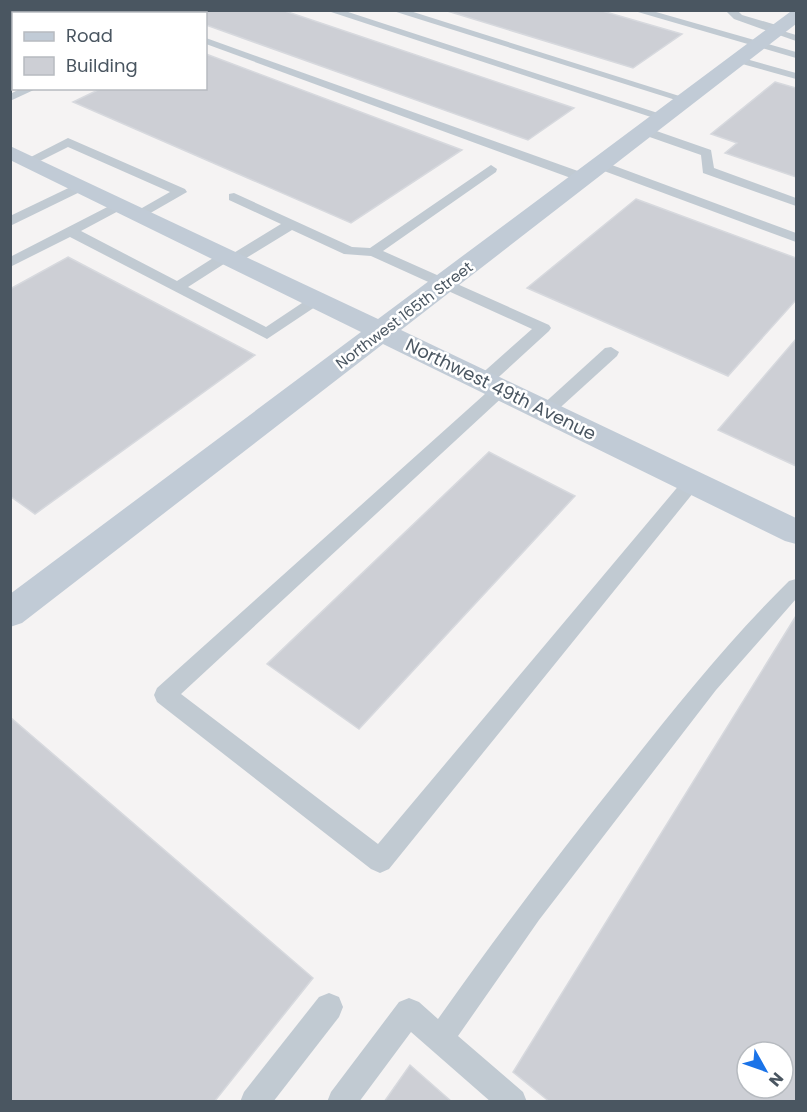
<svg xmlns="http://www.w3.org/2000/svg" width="807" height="1112" font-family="Poppins,sans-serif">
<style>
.building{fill:#cdcfd5;stroke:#d7d9de;stroke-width:1.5;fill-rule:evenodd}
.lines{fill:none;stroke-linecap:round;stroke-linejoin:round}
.lane{fill:#c1cad2;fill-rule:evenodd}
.secondary{fill:#c1cbd6;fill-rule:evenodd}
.labels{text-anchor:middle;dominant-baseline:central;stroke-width:5;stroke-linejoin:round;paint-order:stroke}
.far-street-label{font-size:15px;fill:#4a5661;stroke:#fff}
.street-label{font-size:18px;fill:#4a5661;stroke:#fff}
</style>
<rect width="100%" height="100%" fill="#f5f3f3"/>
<g class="building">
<polygon points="164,10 282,10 574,108 528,140 206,25 206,14 172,14"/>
<polygon points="444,10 599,10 682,34 633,68"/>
<polygon points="206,54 462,150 351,223 73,102 102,88 206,88"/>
<polygon points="775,82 796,88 796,177 725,153 737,143 711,134"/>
<polygon points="636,199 796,258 796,300 728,376 527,288"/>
<polygon points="68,257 255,355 35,514 10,496 10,289"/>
<polygon points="796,339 796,466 718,430"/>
<polygon points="489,452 575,496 359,729 267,664"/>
<path d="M796,616V1102H550L513,1072ZM747,1052H783V1088H747Z"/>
<polygon points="10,717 313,978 214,1102 10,1102"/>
<polygon points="410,1065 452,1102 384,1102"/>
</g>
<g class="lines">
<g class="lane">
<polygon points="10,10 24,10 10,17"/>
<polygon points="117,10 132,10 136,14 121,14"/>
<polygon points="325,10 342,10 670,117 660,120"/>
<polygon points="390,10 407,10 692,100 682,102"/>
<polygon points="631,10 649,10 796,52 796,58"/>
<polygon points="725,10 737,10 742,15 783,27 783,31 796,35 796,41 734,19"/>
<polygon points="206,38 589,175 591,178 584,182 579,181 206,44"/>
<polygon points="739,57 796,73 796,79 735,62 733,60"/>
<polygon points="22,88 38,88 10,101 10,94"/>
<polygon points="645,127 711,150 714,168 796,198 796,206 703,173 701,155 641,134 639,131"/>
<polygon points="68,138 185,189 187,192 140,219 135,218 135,212 170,192 68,147 34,164 24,164 23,161"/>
<polygon points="601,161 796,233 796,242 596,168 596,162"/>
<polygon points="491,165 497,169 496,172 383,251 549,325 551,328 549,331 490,385 478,385 476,381 478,377 532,329 371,256 344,254 292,230 238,263 227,262 188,287 266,327 311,297 321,297 324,300 321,303 267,339 70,237 10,267 10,257 119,201 124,202 124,208 81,231 177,281 221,253 232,254 281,224 229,200 229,194 234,193 352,247 370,248"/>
<polygon points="81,182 86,183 86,189 10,226 10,216"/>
<polygon points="611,347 619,352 617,356 552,415 540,415 537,411 540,407 605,348"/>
<polygon points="501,384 507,385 509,389 507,393 181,694 378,844 686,477 698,477 701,482 698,487 389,869 380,873 371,869 157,702 154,695 157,688 495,385"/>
<path d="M796,579V599L716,690L539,920L458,1036L523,1092L527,1102H491L411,1032L359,1102H327L331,1092L399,1002L409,998L419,1002L438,1019C498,934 560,852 625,771C677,705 729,640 789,581Z"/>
<polygon points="329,993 339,997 343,1007 339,1017 273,1102 240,1102 244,1092 319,997"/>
</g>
<polygon class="secondary" points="796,11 796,24 401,330 796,518 796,544 785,541 383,344 22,623 10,627 10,594 361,332 10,160 10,146 378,319 790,12"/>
</g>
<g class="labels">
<g class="far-street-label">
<text transform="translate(404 315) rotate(-37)">Northwest 165th Street</text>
</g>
<g class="street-label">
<text transform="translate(501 389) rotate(26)">Northwest 49th Avenue</text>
</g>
</g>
<rect width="807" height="1112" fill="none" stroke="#4a5661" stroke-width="24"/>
<rect x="12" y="12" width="195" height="78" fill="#ffffff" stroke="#b7bbc0" stroke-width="1.5"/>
<rect x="24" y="32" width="30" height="9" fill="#c1cbd6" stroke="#b7bbc0" stroke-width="1.5"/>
<text x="66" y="42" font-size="18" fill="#4a5661">Road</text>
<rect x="24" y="57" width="30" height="18" fill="#cdcfd5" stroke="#b7bbc0" stroke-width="1.5"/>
<text x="66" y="72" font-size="18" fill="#4a5661">Building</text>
<g transform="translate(765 1070) rotate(130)"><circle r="28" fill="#ffffff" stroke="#b7bbc0" stroke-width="1.5"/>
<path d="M0-4.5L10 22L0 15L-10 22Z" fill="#1a73e8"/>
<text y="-9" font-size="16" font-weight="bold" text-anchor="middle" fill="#4a5661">N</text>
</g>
</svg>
